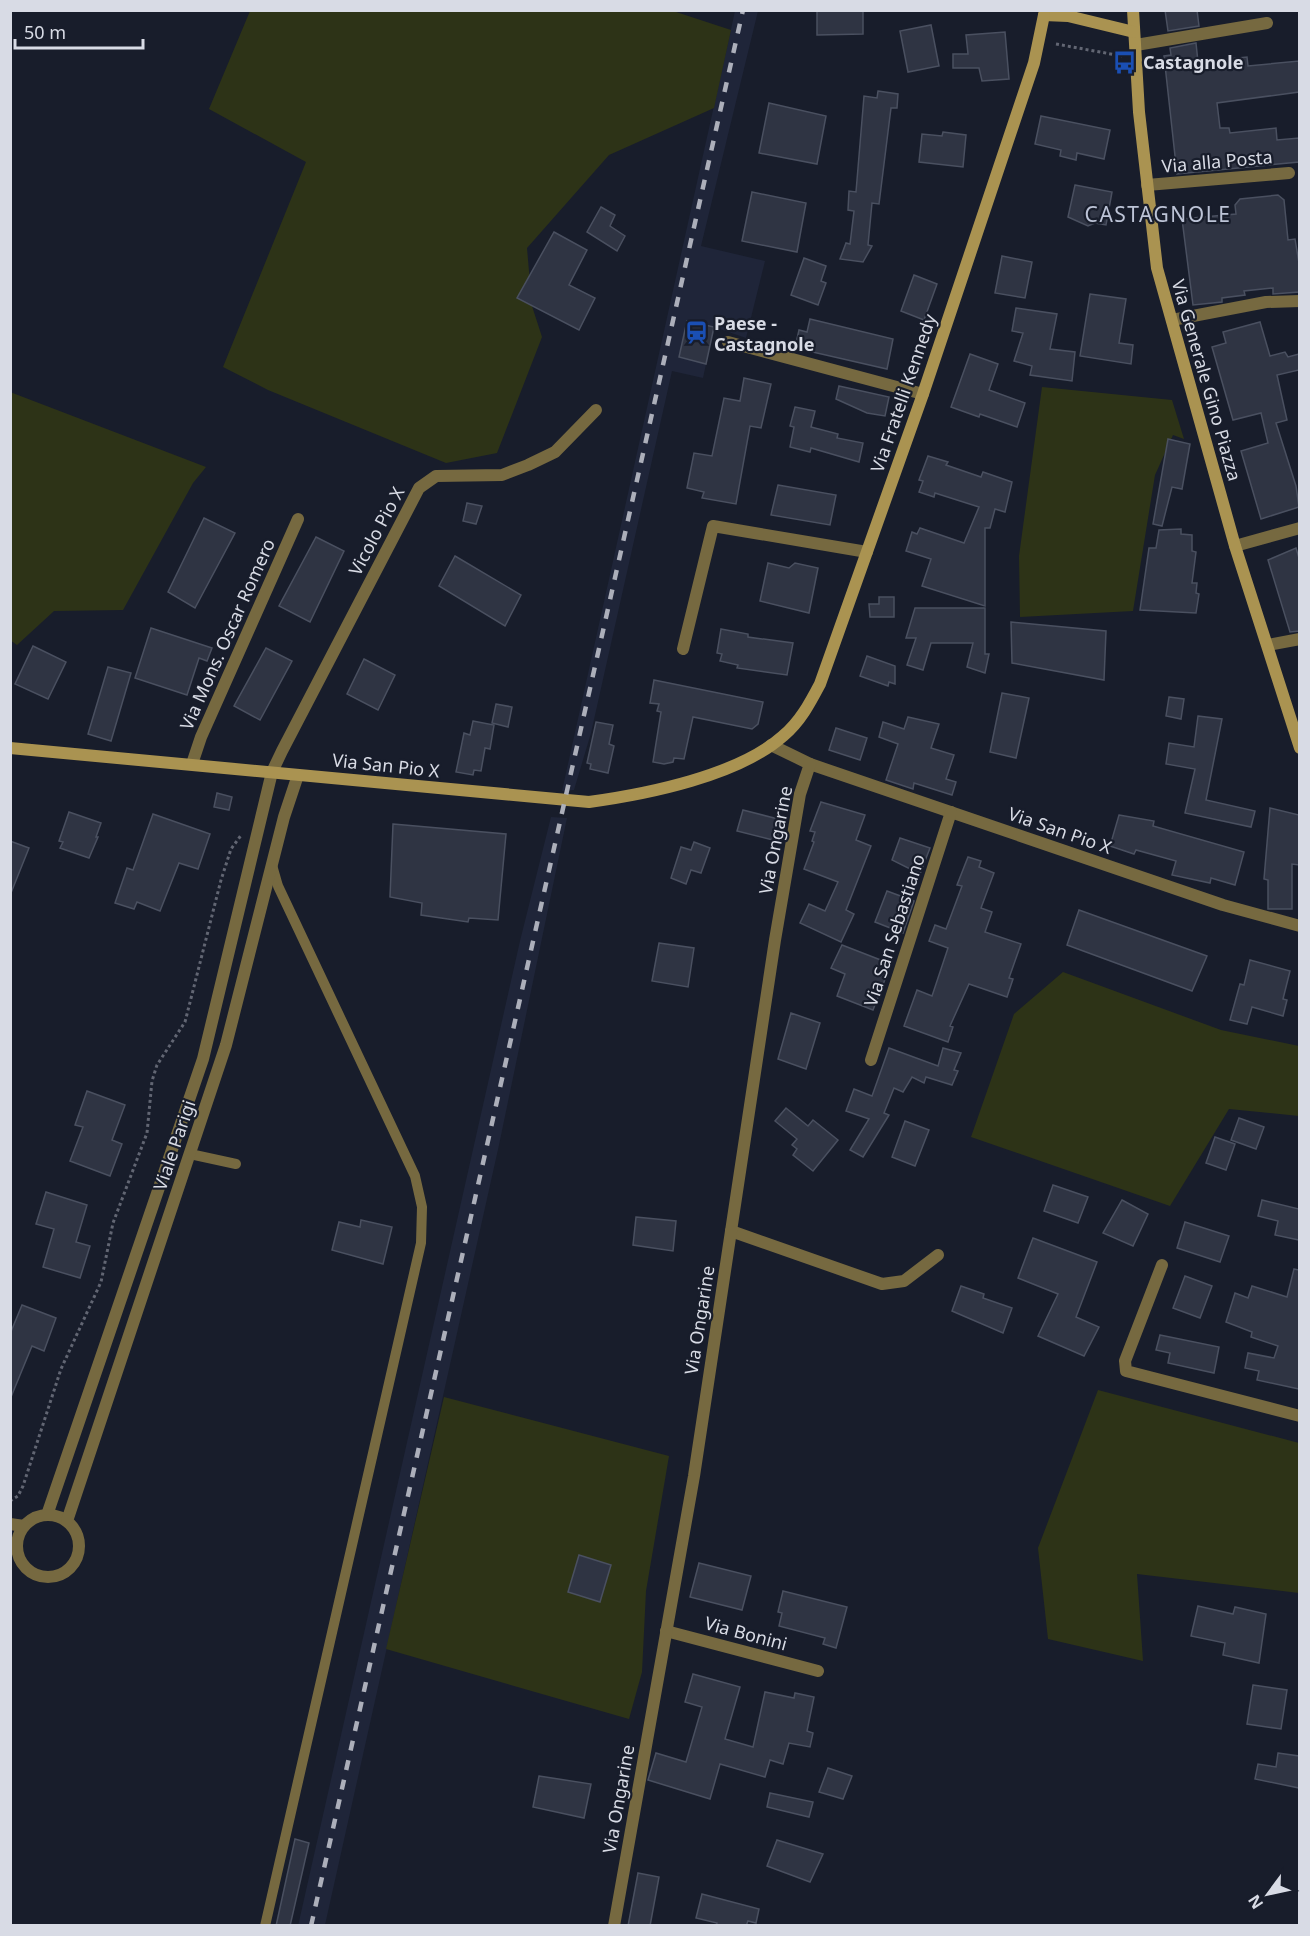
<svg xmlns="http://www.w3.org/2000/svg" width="1310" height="1936" font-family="'Noto Sans',sans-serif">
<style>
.built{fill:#1f2539}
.green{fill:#2d3317}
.building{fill:#2f3443;stroke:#4a5060;stroke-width:1.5}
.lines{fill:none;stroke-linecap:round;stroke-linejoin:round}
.path{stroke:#626673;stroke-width:3;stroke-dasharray:3 3;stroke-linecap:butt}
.lane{stroke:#766940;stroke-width:10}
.street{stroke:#766940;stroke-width:12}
.secondary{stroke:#aa9351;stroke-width:12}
.rail{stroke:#acafba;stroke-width:4.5;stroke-dasharray:10 10;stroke-linecap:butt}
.labels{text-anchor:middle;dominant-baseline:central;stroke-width:4.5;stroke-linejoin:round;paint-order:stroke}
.poi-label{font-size:18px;font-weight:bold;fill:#d8dbe5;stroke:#181d2b;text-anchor:start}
.street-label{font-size:18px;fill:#d8dbe5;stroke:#181d2b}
.quarter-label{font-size:21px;letter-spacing:1.5px;fill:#bdc4d7;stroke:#181d2b}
</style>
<rect width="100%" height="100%" fill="#181d2b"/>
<g class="built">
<polygon points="735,11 758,11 701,246 765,261 746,338 714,327 703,378 672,371 591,733 574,790 562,791"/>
<polygon points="551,817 567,818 499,1145 325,1925 298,1926 520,941"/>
</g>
<g class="green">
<polygon points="670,10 731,30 714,108 609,155 527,248 532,306 542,337 497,453 446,463 268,390 223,367 306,162 209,109 250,11"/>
<polygon points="1042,387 1172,400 1184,439 1173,435 1155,475 1133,611 1020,617 1019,556"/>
<polygon points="10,392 206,467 193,483 123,610 54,611 17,645 10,640"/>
<polygon points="1063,972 1221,1030 1299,1046 1299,1116 1229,1109 1170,1206 971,1137 1014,1014"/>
<polygon points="1098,1390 1299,1443 1299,1593 1137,1574 1143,1661 1048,1639 1038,1548"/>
<polygon points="444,1397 669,1456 646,1591 642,1672 629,1719 386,1649"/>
</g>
<g class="building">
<polygon points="817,10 863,10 863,34 817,35"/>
<polygon points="1165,10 1197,10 1199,26 1168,31"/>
<polygon points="931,25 939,66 908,72 900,31"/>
<polygon points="1005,32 1009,79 982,81 979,68 953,68 953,54 968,54 966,35"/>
<polygon points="1196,43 1198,62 1247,57 1248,66 1299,61 1299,92 1217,103 1220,128 1229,128 1230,133 1276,128 1277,140 1299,138 1299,162 1177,174 1164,56 1171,55 1170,48"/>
<polygon points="878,91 898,94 897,108 891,108 879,204 872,203 868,245 872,246 863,262 840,259 846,243 850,244 854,211 848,210 849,191 856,192 864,96 877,98"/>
<polygon points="769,103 826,116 817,164 759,153"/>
<polygon points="1041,116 1110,130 1104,159 1077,153 1076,160 1060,156 1061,150 1035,144"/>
<polygon points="943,132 966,135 963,167 919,162 922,134 942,136"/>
<polygon points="1075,185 1112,192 1106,225 1095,223 1088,226 1068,217"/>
<polygon points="752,192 806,203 797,252 742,241"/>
<polygon points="1278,195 1284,200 1288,240 1295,239 1299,263 1299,292 1273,294 1273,288 1244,291 1245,295 1222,298 1222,302 1193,305 1182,219 1236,214 1235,205 1240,199"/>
<polygon points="601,207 615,215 610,226 625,236 617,251 587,232"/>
<polygon points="554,232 587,250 569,285 595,298 579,330 517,298"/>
<polygon points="1002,256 1032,262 1025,298 995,293"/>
<polygon points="804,258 826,266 821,281 826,283 818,305 791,295"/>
<polygon points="914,275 937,284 924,320 901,311"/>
<polygon points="1090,294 1126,299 1119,343 1133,345 1131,364 1080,356"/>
<polygon points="1016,308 1057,314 1050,349 1075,352 1072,381 1030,375 1032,366 1014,361 1023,333 1012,331"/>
<polygon points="810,319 893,339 887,369 795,348 799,330 807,332"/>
<polygon points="687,321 714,327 706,364 679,357"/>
<polygon points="1260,322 1270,356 1285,352 1288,357 1299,354 1299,370 1277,375 1287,420 1276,423 1296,486 1299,507 1261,519 1241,451 1268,443 1261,413 1233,420 1212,347 1226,343 1223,332"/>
<polygon points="970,354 998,364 989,390 1025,403 1017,427 980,414 979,417 951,407"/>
<polygon points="744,378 771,384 761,428 750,426 736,504 702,498 704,492 687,488 694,453 712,456 724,398 740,401"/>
<polygon points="839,386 889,397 885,416 867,413 836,399"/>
<polygon points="795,407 815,411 811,427 838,434 837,438 863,443 859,462 811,448 810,452 790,447 794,427 790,426"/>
<polygon points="1168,439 1190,444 1182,489 1172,487 1162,526 1153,524"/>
<polygon points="928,456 948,462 946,465 981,477 983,472 1012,482 1005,512 995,509 990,528 985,528 985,606 922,586 931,559 906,551 912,532 917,534 920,528 964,543 979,507 935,493 934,497 919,492 923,481 919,480"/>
<polygon points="778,485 836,495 830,525 771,515"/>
<polygon points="467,503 482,506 476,524 463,521"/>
<polygon points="204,518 235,533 195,608 168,592"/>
<polygon points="1181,529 1181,534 1192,535 1192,551 1196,552 1192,583 1197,583 1196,593 1199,594 1196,613 1140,610 1149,548 1156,548 1159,530"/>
<polygon points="316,537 344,551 310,622 279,606"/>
<polygon points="1296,548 1299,558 1299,631 1290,632 1268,560"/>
<polygon points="455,556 521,595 505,626 439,586"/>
<polygon points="768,563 789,568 795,563 818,568 809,613 760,601"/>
<polygon points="879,597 894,597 894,617 870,617 869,604 879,604"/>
<polygon points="915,608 985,608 985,654 989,654 985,673 967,667 973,643 931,643 923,670 907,665 916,638 906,638"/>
<polygon points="1011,622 1106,631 1104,680 1012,663"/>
<polygon points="151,628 212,648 207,661 199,658 187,695 135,678"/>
<polygon points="721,629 748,634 748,637 793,643 787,675 737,668 738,665 720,661 722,654 717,653"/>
<polygon points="33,646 66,662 48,699 15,684"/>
<polygon points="266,648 292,661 260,720 234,706"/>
<polygon points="867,656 895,666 895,684 889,682 888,686 860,676"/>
<polygon points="364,659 395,675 378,710 347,694"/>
<polygon points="108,667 131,673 111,741 88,734"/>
<polygon points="654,680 763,702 758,724 752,729 693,717 684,759 674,758 673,762 664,764 653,762 661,712 657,711 659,704 650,703"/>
<polygon points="1002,693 1029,698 1016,758 990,752"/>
<polygon points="1169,697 1184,699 1181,719 1166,716"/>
<polygon points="496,704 512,707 508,727 492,723"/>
<polygon points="1198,716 1222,719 1206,800 1255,811 1251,827 1185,813 1195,769 1166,764 1169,743 1194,747"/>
<polygon points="908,717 939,724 931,748 954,755 946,779 956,782 952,795 914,783 913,789 886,780 898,744 879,737 883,722 904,729"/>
<polygon points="473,721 494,725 490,749 485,748 481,771 474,770 473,775 456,772 464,733 470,735"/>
<polygon points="596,722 613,725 609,744 614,746 608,773 590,769 591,764 587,763"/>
<polygon points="836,728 867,738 860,760 829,750"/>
<polygon points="217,793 232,797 229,810 214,807"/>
<polygon points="821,802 865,815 856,840 871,846 846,910 854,914 841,942 800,923 809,904 825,911 838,882 804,869 814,842 812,841 815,832 810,831"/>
<polygon points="1270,808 1299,815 1299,865 1292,864 1292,909 1268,909 1268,880 1264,879"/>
<polygon points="743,810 782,820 777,841 737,831"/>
<polygon points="69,812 101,823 96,837 98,837 89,858 60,848 63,842 59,841"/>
<polygon points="153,814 210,834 198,869 179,863 160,911 137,902 134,909 115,903 127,868 133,870"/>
<polygon points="1119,815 1154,821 1153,826 1244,852 1235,885 1211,878 1210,883 1172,875 1176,861 1136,850 1134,854 1110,846"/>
<polygon points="393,824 506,834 498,920 469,918 468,922 421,915 422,903 390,897"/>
<polygon points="900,838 930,848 920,874 892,860"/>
<polygon points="10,841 29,848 11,893 10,892"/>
<polygon points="694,842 710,848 701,873 691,870 686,884 671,878 681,847 691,850"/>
<polygon points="968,857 981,861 979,867 994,873 981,908 992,912 985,932 1021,944 1009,978 1013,979 1007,997 969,984 950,1026 953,1027 948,1042 904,1026 917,990 932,996 948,948 929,941 935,925 946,929 962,886 957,885"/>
<polygon points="887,891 914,901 903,933 875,922"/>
<polygon points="1079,910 1207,956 1192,991 1067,945"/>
<polygon points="659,943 694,948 688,987 652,981"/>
<polygon points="842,945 891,964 873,1010 837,996 845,974 831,968"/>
<polygon points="1250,960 1290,971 1283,999 1287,1000 1283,1016 1252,1007 1247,1024 1230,1020 1240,984 1244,985"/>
<polygon points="791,1013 820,1023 806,1069 778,1059"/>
<polygon points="889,1048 938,1066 943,1048 961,1053 954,1070 958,1071 952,1085 926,1077 924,1083 912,1077 903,1092 894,1088 884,1113 889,1115 863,1157 850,1150 869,1119 846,1111 854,1089 872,1096"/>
<polygon points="87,1091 125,1105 112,1140 122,1144 110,1176 70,1161 83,1127 75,1125"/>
<polygon points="786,1108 808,1126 813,1120 838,1140 813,1171 793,1155 797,1149 792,1145 797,1139 775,1121"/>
<polygon points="1239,1118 1264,1127 1256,1149 1231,1140"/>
<polygon points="905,1121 929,1130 915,1166 892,1157"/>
<polygon points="1215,1137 1235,1144 1226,1170 1206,1163"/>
<polygon points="1053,1185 1088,1197 1078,1223 1044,1211"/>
<polygon points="46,1192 87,1205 76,1242 90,1246 80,1278 43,1267 54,1229 36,1224"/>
<polygon points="1122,1200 1148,1214 1133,1246 1103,1233"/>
<polygon points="1262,1200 1299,1209 1299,1240 1275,1235 1278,1221 1258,1216"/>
<polygon points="636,1217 676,1221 673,1251 633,1245"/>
<polygon points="361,1220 392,1227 383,1264 332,1250 339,1222 360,1227"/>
<polygon points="1185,1222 1229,1236 1220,1262 1177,1248"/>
<polygon points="1033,1238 1097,1262 1076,1317 1099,1327 1084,1356 1038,1336 1058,1294 1018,1278"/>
<polygon points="1294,1269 1299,1270 1299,1389 1257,1380 1259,1371 1245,1368 1248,1353 1274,1358 1278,1346 1251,1337 1252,1332 1226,1322 1235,1293 1248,1298 1252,1286 1287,1297"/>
<polygon points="1185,1276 1212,1286 1200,1318 1173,1308"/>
<polygon points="961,1286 984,1294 983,1298 1012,1308 1003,1333 952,1311"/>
<polygon points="22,1305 56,1318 44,1351 32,1346 11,1397 10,1334"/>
<polygon points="1160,1335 1219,1347 1214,1373 1168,1363 1170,1353 1156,1350"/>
<polygon points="579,1555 611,1565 600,1602 568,1592"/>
<polygon points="699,1563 751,1576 742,1610 690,1597"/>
<polygon points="783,1591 847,1607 836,1648 823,1644 825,1638 779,1626 782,1613 778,1612"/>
<polygon points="1198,1606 1233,1614 1235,1607 1266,1614 1259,1663 1223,1655 1225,1643 1191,1636"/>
<polygon points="693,1674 740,1687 725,1739 753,1747 765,1692 794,1698 795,1693 814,1697 807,1731 813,1733 810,1747 789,1743 783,1764 770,1760 765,1777 720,1764 710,1799 648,1780 656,1753 686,1762 702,1707 685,1702"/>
<polygon points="1253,1685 1287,1690 1281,1729 1247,1724"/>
<polygon points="1278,1753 1299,1756 1299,1788 1255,1779 1258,1764 1276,1767"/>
<polygon points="828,1768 852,1776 843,1799 819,1792"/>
<polygon points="539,1776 591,1784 584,1818 533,1807"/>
<polygon points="770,1793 813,1802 809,1817 767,1807"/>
<polygon points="295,1839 309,1843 290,1926 276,1926"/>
<polygon points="777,1840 823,1854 810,1882 767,1866"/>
<polygon points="638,1873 659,1877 650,1926 628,1926"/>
<polygon points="702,1894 759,1909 756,1923 748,1921 746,1926 716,1926 717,1923 696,1918"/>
</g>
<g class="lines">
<g class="path">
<polyline points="1056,44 1122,56"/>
<polyline points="10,1501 18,1496 23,1486 61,1369 101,1282 113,1223 147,1133 152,1081 157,1065 185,1022 221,880 231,849 242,834"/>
</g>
<g class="lane">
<polyline points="190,1154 236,1164"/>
<polyline points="265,1926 421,1243 422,1207 415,1176 278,886 272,865"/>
</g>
<g class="street">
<polyline points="1136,45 1267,23"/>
<polyline points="1147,185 1289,173"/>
<polyline points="1172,320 1266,302 1300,301"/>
<polyline points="728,342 923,394"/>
<polyline points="1235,546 1300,528"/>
<polyline points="1268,645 1300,639"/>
<polyline points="683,649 713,526 867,552"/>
<polyline points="192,764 201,737 298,519"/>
<polyline points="810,764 1223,905 1300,926"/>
<polyline points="871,1060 951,812"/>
<polyline points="731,1231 882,1284 904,1281 938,1255"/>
<polyline points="1162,1265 1125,1361 1126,1371 1300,1416"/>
<polyline points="47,1515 203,1059 272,772 282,751 419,488 436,476 502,475 528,465 555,452 596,410"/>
<circle cx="48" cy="1546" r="31"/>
<polyline points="67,1521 226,1045 284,817 298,775"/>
<polyline points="10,1524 24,1526"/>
<polyline points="666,1631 818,1671"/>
<polyline points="614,1926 694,1476 775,940 800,794 810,764 771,745"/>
</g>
<g class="secondary">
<polyline points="1133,10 1139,112 1157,268 1235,546 1300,748"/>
<polyline points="1044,15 1068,16 1134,32"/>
<path d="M10,748L589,802C647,794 738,776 783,736C800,722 810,703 820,684L923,394L1034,63L1044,15"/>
</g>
<polyline class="rail" points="311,1926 743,10"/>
</g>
<defs>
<symbol id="bus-bare" viewBox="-9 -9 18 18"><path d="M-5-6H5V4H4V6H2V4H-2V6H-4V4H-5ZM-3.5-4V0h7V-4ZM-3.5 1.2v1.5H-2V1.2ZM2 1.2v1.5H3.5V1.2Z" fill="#1a4fb4" stroke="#181d2b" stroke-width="2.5" paint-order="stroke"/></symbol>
<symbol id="station-bare" viewBox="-9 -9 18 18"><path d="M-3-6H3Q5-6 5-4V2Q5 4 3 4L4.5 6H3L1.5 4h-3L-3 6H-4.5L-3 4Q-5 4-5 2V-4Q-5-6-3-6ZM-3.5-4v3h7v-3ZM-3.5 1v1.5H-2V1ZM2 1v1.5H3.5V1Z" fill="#1a4fb4" stroke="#181d2b" stroke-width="2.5" paint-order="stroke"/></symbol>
</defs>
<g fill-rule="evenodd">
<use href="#bus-bare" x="1108" y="46" width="33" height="33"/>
<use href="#station-bare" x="680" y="316" width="33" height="33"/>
</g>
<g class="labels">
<g class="poi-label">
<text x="1143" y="62">Castagnole</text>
<text x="714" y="323">Paese -<tspan x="714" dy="21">Castagnole</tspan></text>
</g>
<g class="street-label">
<text transform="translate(1217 161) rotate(-5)">Via alla Posta</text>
<text transform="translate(1207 380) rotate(74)">Via Generale Gino Piazza</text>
<text transform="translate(903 393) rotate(-71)">Via Fratelli Kennedy</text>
<text transform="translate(376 531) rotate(-62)">Vicolo Pio X</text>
<text transform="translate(227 634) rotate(-66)">Via Mons. Oscar Romero</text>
<text transform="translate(386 765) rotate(6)">Via San Pio X</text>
<text transform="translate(1060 830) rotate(19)">Via San Pio X</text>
<text transform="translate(775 840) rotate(-79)">Via Ongarine</text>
<text transform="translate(894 930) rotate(-72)">Via San Sebastiano</text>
<text transform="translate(174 1145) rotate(-71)">Viale Parigi</text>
<text transform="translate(699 1320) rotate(-81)">Via Ongarine</text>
<text transform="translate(746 1633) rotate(15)">Via Bonini</text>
<text transform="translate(618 1799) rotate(-80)">Via Ongarine</text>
</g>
<g class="quarter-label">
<text x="1158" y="214">CASTAGNOLE</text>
</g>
</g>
<rect width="1310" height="1936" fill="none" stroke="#d8dbe5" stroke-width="24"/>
<g transform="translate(1268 1894) rotate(237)" stroke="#181d2b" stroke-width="4.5" paint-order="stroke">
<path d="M0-4.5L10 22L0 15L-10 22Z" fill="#d8dbe5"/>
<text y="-9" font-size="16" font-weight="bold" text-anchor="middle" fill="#d8dbe5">N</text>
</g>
<path d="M15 39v9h128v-9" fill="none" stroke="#d8dbe5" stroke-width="3"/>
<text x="24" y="39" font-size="18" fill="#d8dbe5" stroke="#181d2b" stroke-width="4.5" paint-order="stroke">50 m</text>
</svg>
